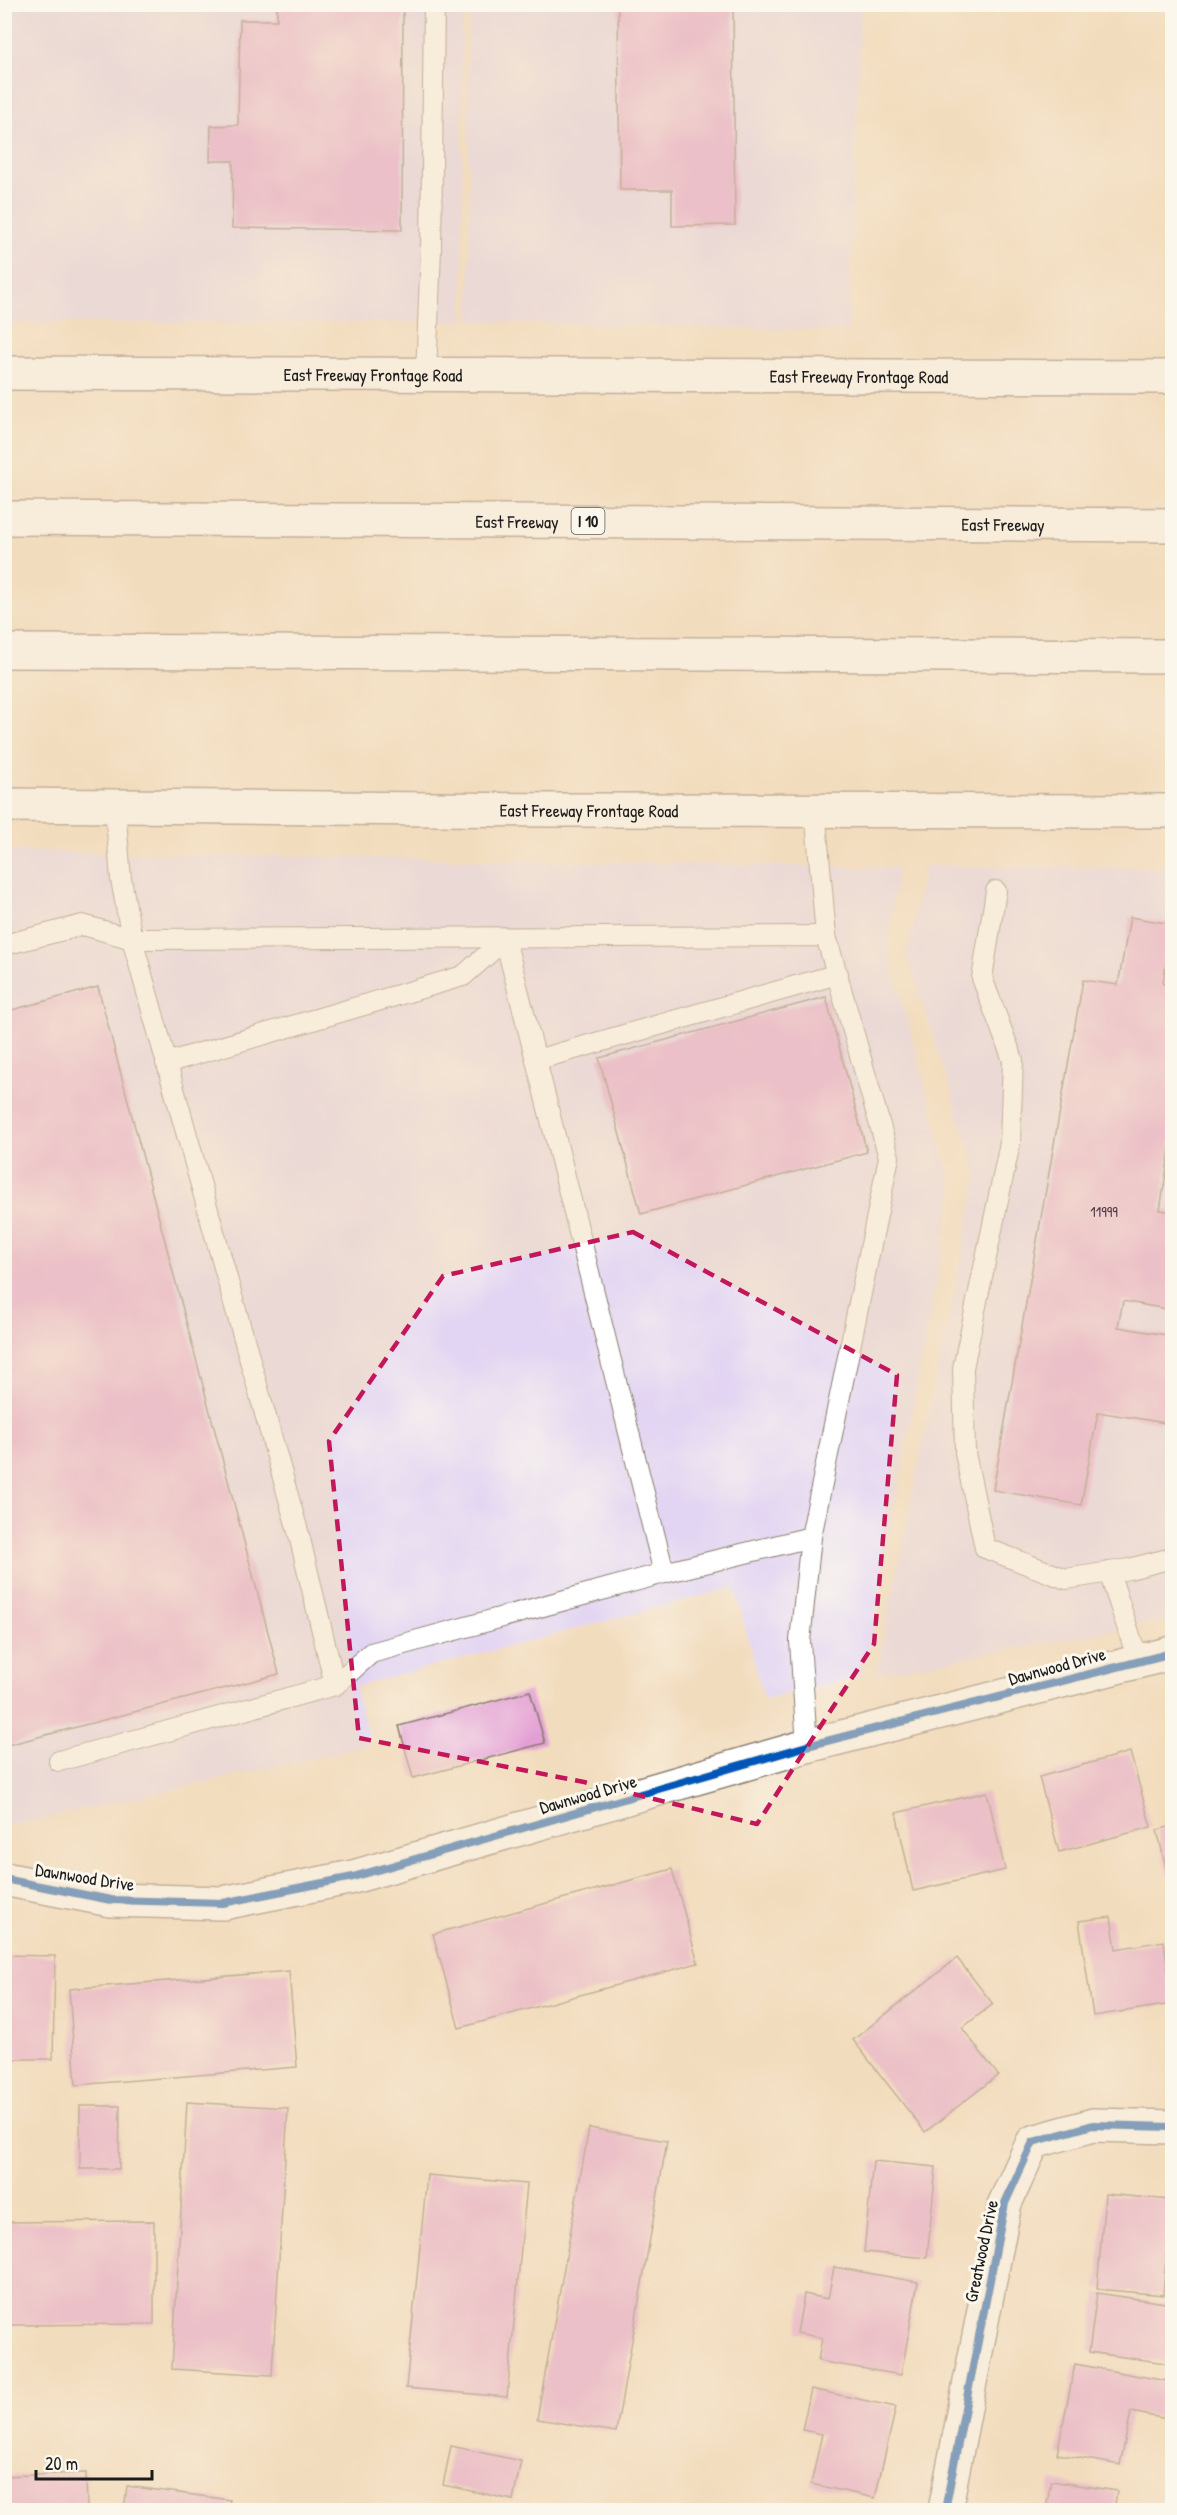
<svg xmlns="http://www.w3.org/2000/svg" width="1177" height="2515" font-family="'Patrick Hand',sans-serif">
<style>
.built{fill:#e2d4f3}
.building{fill:#e39ed4}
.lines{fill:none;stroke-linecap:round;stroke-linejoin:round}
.lane-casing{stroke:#877c6d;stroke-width:22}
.street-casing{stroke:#877c6d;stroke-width:36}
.secondary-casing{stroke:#877c6d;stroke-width:36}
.highway-casing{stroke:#877c6d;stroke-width:36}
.lane{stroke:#fff;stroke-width:20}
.street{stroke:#fff;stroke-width:33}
.secondary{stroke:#fff;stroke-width:33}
.highway{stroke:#fff;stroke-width:33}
.cycleway-casing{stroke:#fbf7ec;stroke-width:11}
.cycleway{stroke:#0057b8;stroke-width:8}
.marked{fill:none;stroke:#c2185b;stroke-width:4.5;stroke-dasharray:12 8;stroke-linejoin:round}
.labels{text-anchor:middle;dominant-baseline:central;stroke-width:6;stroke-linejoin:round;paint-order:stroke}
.number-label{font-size:15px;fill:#4e3c4a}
.shield{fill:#fbf7ec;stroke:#5f5e5a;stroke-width:1.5}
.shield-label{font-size:16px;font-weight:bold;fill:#1c1c1c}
.street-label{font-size:18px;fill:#1c1c1c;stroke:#fbf7ec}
</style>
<rect width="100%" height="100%" fill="#fbf7ec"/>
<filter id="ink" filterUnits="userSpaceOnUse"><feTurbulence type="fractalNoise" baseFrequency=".0167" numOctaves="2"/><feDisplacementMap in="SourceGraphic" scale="12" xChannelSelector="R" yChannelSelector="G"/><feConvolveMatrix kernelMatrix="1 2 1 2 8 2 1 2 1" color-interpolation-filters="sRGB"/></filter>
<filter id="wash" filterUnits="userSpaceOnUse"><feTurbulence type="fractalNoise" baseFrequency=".008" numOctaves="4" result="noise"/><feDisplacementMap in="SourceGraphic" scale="24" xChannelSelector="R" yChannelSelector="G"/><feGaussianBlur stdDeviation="1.35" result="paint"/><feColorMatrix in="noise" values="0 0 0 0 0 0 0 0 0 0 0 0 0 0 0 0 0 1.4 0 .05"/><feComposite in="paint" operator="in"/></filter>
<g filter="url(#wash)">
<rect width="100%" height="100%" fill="#f2dcbe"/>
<g class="built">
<polygon points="4,5 462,5 463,322 5,323"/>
<polygon points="468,5 861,5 848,331 470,321"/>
<polygon points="5,851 898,868 887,946 953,1188 864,1676 764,1699 735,1587 354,1687 371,1745 5,1827"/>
<polygon points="924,866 1172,868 1172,1619 876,1674 978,1175 907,954"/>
</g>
<g id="blocks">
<g class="building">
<polygon points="277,4 403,4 402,230 232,228 233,161 210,161 211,126 238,125 240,20 277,20"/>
<polygon points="618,4 733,4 735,225 672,226 672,190 620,190"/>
<polygon points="1130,917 1172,924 1163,984 1172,986 1172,1137 1160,1210 1172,1212 1172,1310 1123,1301 1118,1327 1172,1336 1172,1424 1098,1412 1081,1505 993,1490 1083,980 1118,985"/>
<polygon points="98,987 279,1674 4,1746 4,1012"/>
<polygon points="826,997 867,1152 641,1214 599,1058"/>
<polygon points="530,1691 545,1743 413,1778 399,1726"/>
<polygon points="1130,1752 1151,1827 1059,1852 1039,1777"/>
<polygon points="987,1792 1005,1870 913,1891 896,1813"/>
<polygon points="1172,1826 1172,1875 1168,1876 1157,1830"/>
<polygon points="672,1869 698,1963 459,2028 433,1934"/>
<polygon points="1111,1917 1116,1949 1164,1941 1172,2004 1093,2016 1079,1921"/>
<polygon points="4,1955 55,1956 53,2059 4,2059"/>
<polygon points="957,1958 993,2004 962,2028 998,2075 925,2132 853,2040"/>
<polygon points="289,1971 297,2067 76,2085 69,1989"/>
<polygon points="187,2102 288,2108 272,2375 172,2369"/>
<polygon points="80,2106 120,2106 119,2169 80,2169"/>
<polygon points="589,2128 667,2141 616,2432 537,2419"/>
<polygon points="873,2161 936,2167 927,2258 864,2252"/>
<polygon points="427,2175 527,2184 507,2397 406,2388"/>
<polygon points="1105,2194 1171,2200 1163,2295 1097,2289"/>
<polygon points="154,2221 154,2324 4,2325 4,2222"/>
<polygon points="834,2267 918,2282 901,2375 818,2361 822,2338 797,2333 804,2294 828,2299"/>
<polygon points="1097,2293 1172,2304 1172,2364 1089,2352"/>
<polygon points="1075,2364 1172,2382 1172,2420 1131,2412 1120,2465 1057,2454"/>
<polygon points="811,2389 896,2407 875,2498 811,2484 822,2434 802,2430"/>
<polygon points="451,2446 521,2461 513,2500 443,2485"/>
<polygon points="86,2473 87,2510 4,2510 4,2476"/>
<polygon points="1051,2481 1117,2491 1114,2510 1046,2510"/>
<polygon points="127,2486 230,2500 228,2510 124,2510"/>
</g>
</g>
</g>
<g filter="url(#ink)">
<use href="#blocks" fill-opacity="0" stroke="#877c6d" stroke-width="1.5"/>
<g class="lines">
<defs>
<g id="lane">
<polyline points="426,375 431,249 434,4"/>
<polyline points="115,807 121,879 132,939 299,1535 335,1685"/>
<polyline points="815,809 826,936"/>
<polyline points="996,891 982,978 1013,1060 1010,1143 963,1368 965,1453 985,1548 1066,1579 1129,1569 1172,1558"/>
<polyline points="4,945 83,925 132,939 826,936 889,1157 811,1537 664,1573 371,1653 335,1685 59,1761"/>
<polyline points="536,1060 664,1573"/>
<polyline points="166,1063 463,976 505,939 536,1060 838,974"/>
<polyline points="1109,1572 1138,1660"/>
<polyline points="807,1746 800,1641 811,1537"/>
</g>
<g id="street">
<polyline points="4,1879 111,1900 223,1903 353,1877 807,1746 1172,1653"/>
<polyline points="945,2510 1005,2203 1033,2142 1093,2125 1172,2127"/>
</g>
<g id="secondary">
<path id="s1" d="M4,373L1172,377"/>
<path id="s2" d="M4,805L556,810L1172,811"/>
</g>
<g id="highway">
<path id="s3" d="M4,518L1172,525"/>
<polyline points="4,651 1172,656"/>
</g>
</defs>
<use href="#lane" class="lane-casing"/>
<use href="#street" class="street-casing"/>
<use href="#secondary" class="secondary-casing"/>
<use href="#highway" class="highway-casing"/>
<use href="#lane" class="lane"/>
<use href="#street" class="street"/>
<use href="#secondary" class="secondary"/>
<use href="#highway" class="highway"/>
<defs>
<g id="cycleway">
<polyline points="4,1879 111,1900 223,1903 353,1877 807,1746 1172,1653"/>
<polyline points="945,2510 1005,2203 1033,2142 1093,2125 1172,2127"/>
</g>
</defs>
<use href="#cycleway" class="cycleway-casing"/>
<use href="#cycleway" class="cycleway"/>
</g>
</g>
<path d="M0 0H1177V2515H0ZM633,1232L897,1375L874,1644L757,1824L584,1782L359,1738L329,1441L443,1276Z" fill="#f2dcbe" fill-opacity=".55" fill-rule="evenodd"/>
<path class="marked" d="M633,1232L897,1375L874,1644L757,1824L584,1782L359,1738L329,1441L443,1276Z"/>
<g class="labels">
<g class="number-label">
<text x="1104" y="1211">11999</text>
</g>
<rect class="shield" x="571.5" y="508" width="33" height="26" rx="4.5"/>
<g class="shield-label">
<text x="588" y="521">I 10</text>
</g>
<g class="street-label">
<text stroke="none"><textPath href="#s1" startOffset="369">East Freeway Frontage Road</textPath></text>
<text stroke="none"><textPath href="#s1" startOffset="855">East Freeway Frontage Road</textPath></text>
<text stroke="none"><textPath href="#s3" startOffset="513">East Freeway</textPath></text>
<text stroke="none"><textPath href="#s3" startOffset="999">East Freeway</textPath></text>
<text stroke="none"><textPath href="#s2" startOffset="585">East Freeway Frontage Road</textPath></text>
<text transform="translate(1057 1666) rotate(-15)">Dawnwood Drive</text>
<text transform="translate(588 1794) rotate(-16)">Dawnwood Drive</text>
<text transform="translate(85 1877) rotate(9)">Dawnwood Drive</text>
<text transform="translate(981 2251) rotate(-78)">Greatwood Drive</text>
</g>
</g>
<rect width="1177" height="2515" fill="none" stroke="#fbf7ec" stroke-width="24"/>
<path d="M36 2470v9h116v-9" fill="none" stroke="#1c1c1c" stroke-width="3"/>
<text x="45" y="2470" font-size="18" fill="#1c1c1c" stroke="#fbf7ec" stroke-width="4.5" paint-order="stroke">20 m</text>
</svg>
